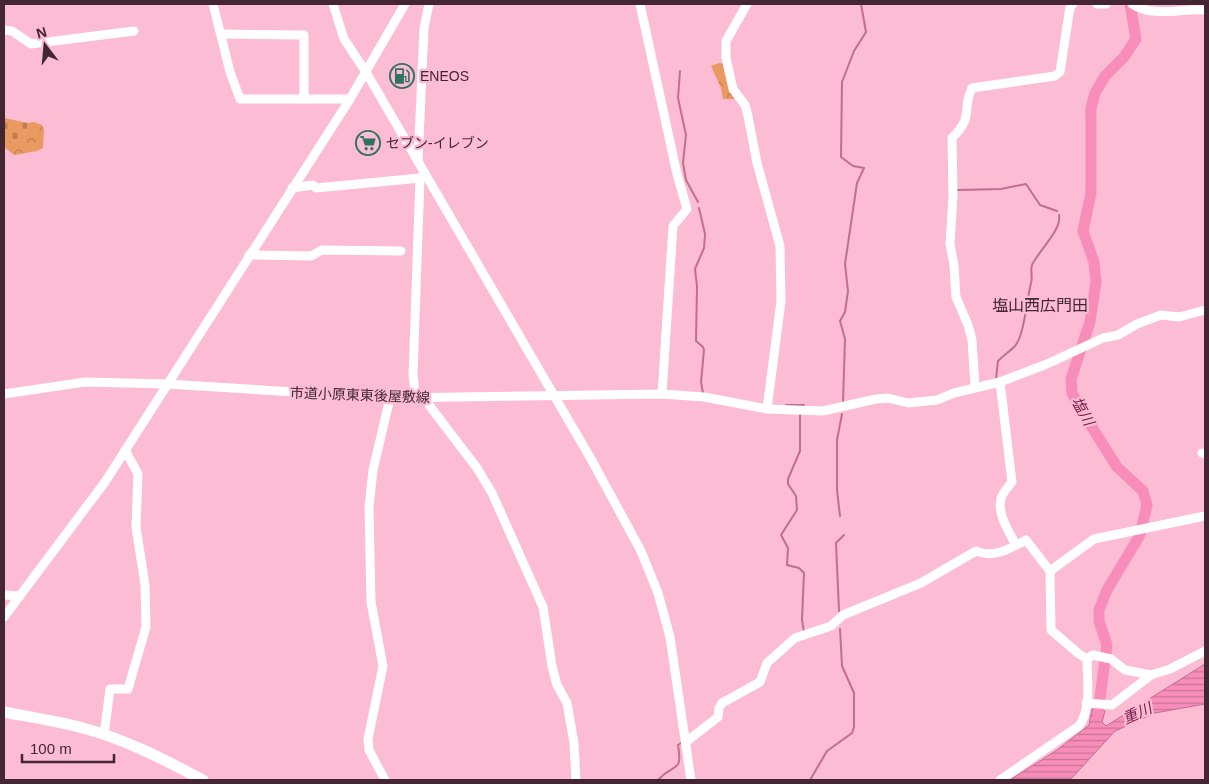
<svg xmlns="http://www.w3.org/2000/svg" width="1209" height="784" font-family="Helvetica,'Noto Sans JP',sans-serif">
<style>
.forest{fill:url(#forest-crowns)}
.cemetery{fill:url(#cemetery-stones)}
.water{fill:url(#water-rules);stroke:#c26e90}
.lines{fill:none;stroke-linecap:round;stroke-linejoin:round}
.stream{stroke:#c26e90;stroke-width:2}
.river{stroke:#f88db9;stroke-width:11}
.minor{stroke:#fff;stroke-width:9}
.major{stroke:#fff;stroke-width:11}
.labels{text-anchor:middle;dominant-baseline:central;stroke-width:4.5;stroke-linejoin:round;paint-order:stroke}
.poi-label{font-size:14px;fill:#432632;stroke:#fbbcd4;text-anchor:start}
.street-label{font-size:14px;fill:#432632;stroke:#fbbcd4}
.water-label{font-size:15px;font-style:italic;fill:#761848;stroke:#fbbcd4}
.quarter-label{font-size:16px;fill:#432632;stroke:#fbbcd4}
</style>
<defs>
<pattern id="forest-crowns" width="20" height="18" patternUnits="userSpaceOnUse" patternTransform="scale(1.25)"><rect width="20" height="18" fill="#ea9961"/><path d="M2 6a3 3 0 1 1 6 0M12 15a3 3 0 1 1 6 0" fill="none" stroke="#bf7d51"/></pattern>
<pattern id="cemetery-stones" width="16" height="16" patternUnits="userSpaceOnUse" patternTransform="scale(1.25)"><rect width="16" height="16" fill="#ea9961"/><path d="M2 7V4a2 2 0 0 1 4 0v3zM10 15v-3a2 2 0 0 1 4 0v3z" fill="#bf7d51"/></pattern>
<pattern id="water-rules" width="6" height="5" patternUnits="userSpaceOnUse" patternTransform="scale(1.25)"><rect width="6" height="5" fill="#f88db9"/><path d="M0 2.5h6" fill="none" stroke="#ca7397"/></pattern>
</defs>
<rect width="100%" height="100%" fill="#fbbcd4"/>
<g class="forest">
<polygon points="719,63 726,64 737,99 723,99 721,88 711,66"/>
<polygon points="34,122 42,125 44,130 43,148 37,151 14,155 4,147 4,140 24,141 28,123"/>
</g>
<polygon class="cemetery" points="4,118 28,123 24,141 4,140"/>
<polygon class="water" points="1205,664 1205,704 1155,713 1115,731 1070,780 1010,780 1057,750 1089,725 1092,709 1105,711 1102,722 1106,726"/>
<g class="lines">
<g class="stream">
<polyline points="680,71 678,98 686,135 683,163 686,180 698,202"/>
<polyline points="957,190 1001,189 1026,184 1040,205 1057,211"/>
<polyline points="699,208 705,234 704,248 695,269 697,286 696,341 703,347 704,350 701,382 703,393"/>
<path d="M996,379L998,361C1003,356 1010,351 1015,346C1024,336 1027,299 1031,283C1033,277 1030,270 1032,265C1039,250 1062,230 1059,215"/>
<polyline points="843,402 845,339 840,321 845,312 848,291 845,264 857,183 864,168 853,166 841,157 842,82 854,51 866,32 861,4"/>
<polyline points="786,405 804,405"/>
<polyline points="800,414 800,451 788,479 788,484 796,496 797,510 781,535 788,548 787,565 799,568 804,573 802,620 804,632"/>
<polyline points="840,516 837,490 837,440 842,414"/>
<polyline points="839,611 836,543 844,535"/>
<path d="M658,780C674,762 683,774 678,745L681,743"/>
<polyline points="810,780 827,751 852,733 854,727 854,693 842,666 840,629"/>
</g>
<polyline class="river" points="1098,713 1107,645 1099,621 1099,610 1107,590 1140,535 1147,505 1143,491 1117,467 1083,413 1072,393 1071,379 1090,322 1096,282 1094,262 1083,231 1091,193 1091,108 1095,93 1105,76 1124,57 1136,39 1130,4"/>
<g class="minor">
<polyline points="213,4 230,72 240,99 350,99"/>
<polyline points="333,4 344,39 366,72 591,459 641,551 658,593 670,637 691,780"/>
<polyline points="640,4 677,174 687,209 673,226 662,394"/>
<polyline points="747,4 726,41 726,58 733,89 745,105 748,116 757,163 780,246 781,301 767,409"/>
<polyline points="1097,4 1106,4"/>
<path d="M1132,4C1153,18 1182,8 1205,10"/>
<polyline points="4,30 12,31 31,44 134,31"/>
<polyline points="221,34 304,35 304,99"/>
<polyline points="418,162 424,28 429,4"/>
<polyline points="292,188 313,185 316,188 420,178"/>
<polyline points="249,255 311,256 322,250 401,251"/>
<path d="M1000,382L1012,482C1009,486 1002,493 1001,499C997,514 1009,532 1016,545"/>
<path d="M975,387L972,340L968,325L956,297L954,265L950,244L953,196L952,138C975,115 961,111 972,88L1055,76L1060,72L1070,7L1073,4"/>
<polyline points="4,394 85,382 167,384 390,398 662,394 704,397 767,409 823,411 876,399 888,398 908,403 937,400 954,393 1000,382 1047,364 1103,338 1118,335 1137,324 1161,315 1179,317 1205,310"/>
<polyline points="416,399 413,375 420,178 425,174"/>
<polyline points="427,399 429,405 477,468 492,493 543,607 552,666 557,685 567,703 574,743 576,780"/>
<polyline points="1202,453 1205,454"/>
<polyline points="1050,571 1094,539 1205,516"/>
<polyline points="4,595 20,596"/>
<polyline points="4,617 105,482 350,99 405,4"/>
<polyline points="1086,703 1112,705 1151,675"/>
<polyline points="104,735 110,689 128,689 146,627 145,585 136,527 138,474 125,450"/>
<path d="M686,742L718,717L719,708L722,703L760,682L767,663L795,638L831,626L843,615L921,583L976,551C993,559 1011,548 1026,540L1050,571L1051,630L1079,654L1087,659L1093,655L1111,659L1125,670L1151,675L1170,669L1205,651"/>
<polyline points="385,780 369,750 368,739 383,666 371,602 369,507 373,470 390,398"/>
<path d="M1000,780L1079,726C1092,708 1087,680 1087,659"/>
</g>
<path class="major" d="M4,712C30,717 57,721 83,728C125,739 165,760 203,780"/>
</g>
<defs>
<symbol id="fuel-ring" viewBox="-11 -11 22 22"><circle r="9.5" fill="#fbbcd4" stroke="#307261" stroke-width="1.5"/><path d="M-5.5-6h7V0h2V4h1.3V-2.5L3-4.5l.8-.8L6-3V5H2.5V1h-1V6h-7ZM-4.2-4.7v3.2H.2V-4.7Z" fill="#307261"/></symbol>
<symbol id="supermarket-ring" viewBox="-11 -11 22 22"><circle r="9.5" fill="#fbbcd4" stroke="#307261" stroke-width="1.5"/><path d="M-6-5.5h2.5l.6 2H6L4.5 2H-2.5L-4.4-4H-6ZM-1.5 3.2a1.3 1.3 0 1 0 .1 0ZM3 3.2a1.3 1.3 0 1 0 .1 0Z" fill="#307261"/></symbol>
</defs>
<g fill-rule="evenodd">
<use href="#fuel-ring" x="388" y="62" width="28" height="28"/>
<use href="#supermarket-ring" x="354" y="129" width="28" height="28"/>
</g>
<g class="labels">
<g class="poi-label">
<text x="420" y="76">ENEOS</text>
<text x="386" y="143">セブン-イレブン</text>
</g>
<g class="street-label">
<text transform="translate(360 395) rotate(2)">市道小原東東後屋敷線</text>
</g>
<g class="water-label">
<text transform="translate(1083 411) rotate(61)">塩川</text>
<text transform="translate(1137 713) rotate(-24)">重川</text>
</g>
<g class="quarter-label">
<text x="1040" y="305">塩山西広門田</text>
</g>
</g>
<rect width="1209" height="784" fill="none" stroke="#432632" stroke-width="10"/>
<g transform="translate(45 45) rotate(344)" stroke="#fbbcd4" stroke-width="4" paint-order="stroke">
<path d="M0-4L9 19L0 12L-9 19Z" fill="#432632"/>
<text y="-8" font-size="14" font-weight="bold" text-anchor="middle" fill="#432632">N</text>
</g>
<path d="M22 754v8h92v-8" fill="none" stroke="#432632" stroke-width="2.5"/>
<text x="30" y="754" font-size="15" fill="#432632" stroke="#fbbcd4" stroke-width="4" paint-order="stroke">100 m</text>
</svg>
